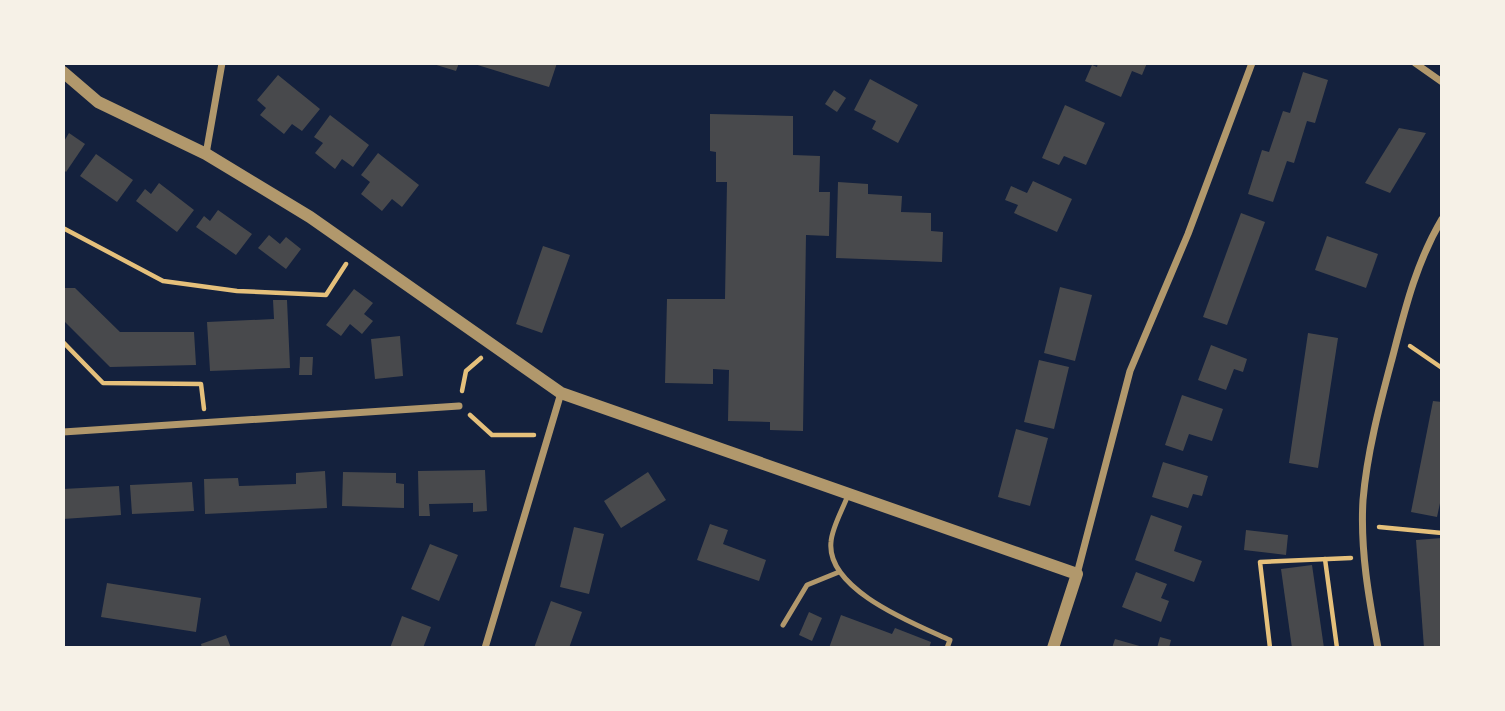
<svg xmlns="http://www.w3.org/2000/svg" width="1505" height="711" font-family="Commissioner,sans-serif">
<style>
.building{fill:#48494c}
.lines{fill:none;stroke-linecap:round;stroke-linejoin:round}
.path{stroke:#e5c07b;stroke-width:4.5}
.service{stroke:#b1986c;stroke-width:5}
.minor{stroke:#b1986c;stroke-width:7}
.tertiary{stroke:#b1986c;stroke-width:12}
</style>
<rect width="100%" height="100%" fill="#14213d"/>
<g class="building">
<polygon points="430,63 459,63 456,71"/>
<polygon points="471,63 557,63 549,87"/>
<polygon points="1098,63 1147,63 1142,75 1132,71 1121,97 1085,81 1092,65 1097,67"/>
<polygon points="1303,72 1328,80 1315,123 1307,121 1294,163 1287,161 1273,202 1248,194 1262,150 1269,152 1283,111 1290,113"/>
<polygon points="278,75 320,109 302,131 292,124 284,134 260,115 266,108 257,100"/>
<polygon points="870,79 918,105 898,143 872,129 876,121 854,110"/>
<polygon points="834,90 846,98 837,112 825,104"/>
<polygon points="1065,105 1105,123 1086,165 1064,156 1059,165 1042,158"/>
<polygon points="710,114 793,116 793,155 820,156 819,192 830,192 829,236 806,235 803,431 770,430 770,422 728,421 729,370 713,369 713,384 665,383 667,299 725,299 727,182 716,182 716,152 710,151"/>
<polygon points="330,115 369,145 353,167 342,159 335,169 315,153 323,143 314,137"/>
<polygon points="1399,128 1426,133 1390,193 1365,183"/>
<polygon points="69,133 85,144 66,172 63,169 63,143"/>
<polygon points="378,153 419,185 402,207 392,199 382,211 361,194 370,182 361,175"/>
<polygon points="96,154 133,180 117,202 80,176"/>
<polygon points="1033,181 1072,199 1057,232 1014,213 1018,205 1005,200 1011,186 1027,193"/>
<polygon points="838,182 868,184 868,194 902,196 901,212 931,213 931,231 943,232 942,262 836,258"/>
<polygon points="159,183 194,210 177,232 136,201 145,189 151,194"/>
<polygon points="218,210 252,234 236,255 196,227 204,216 210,221"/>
<polygon points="1241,213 1265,222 1227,325 1203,317"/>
<polygon points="269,235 280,244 286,237 301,249 286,269 258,248"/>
<polygon points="1327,236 1378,254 1366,288 1315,270"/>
<polygon points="543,246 570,255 542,333 516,324"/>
<polygon points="1060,287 1092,295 1075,361 1044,353"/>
<polygon points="63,288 75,288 120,332 194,332 196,365 110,367 63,320"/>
<polygon points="354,289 373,303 364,314 373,321 362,334 350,324 341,336 326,325"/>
<polygon points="273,300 287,300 290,368 210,371 207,322 274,319"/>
<polygon points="1308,333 1338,338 1318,468 1289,463"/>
<polygon points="400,336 403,376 375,379 371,339"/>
<polygon points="1211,345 1247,359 1243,372 1234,369 1226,390 1198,380"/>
<polygon points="300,357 313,357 312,375 299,375"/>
<polygon points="1039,360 1069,367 1054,429 1024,422"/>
<polygon points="1182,395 1223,409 1212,441 1189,434 1183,451 1165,445"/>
<polygon points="1433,401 1442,402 1442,494 1437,517 1411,512"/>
<polygon points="1016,429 1048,438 1030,506 998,497"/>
<polygon points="1163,462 1208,476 1202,496 1193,494 1188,508 1152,497"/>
<polygon points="485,470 487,511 473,512 473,503 429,504 430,516 419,516 418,471"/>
<polygon points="325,471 327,508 205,514 204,479 238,478 239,486 296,484 296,473"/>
<polygon points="343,472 396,473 396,483 404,484 404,508 342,506"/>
<polygon points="648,472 666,500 621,528 604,501"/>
<polygon points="192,482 194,511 132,514 130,485"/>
<polygon points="119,486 121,515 63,519 63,489"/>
<polygon points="1151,515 1182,526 1174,551 1202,561 1194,582 1135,560"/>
<polygon points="710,524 728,530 723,544 766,560 759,581 697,560"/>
<polygon points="574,527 604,534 589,594 560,587"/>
<polygon points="1246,530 1288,535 1286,555 1244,550"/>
<polygon points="1442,538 1442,648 1424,648 1416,540"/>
<polygon points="430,544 458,555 439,601 411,589"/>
<polygon points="1312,565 1324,648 1292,648 1281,569"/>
<polygon points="1136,572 1167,584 1161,598 1169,601 1161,622 1122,607"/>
<polygon points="107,583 201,598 196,632 101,617"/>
<polygon points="551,601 582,612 569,648 534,648"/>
<polygon points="809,612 822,618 812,641 799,635"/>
<polygon points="841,615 892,634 895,628 931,642 929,648 829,648"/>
<polygon points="402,616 431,627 423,648 390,648"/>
<polygon points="226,635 231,648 202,648 201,644"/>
<polygon points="1160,637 1171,640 1169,648 1157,648"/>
<polygon points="1115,639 1143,647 1143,648 1112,648"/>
</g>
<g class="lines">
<g class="path">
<polyline points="63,228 163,281 237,291 326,295 346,264"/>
<polyline points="63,342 103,383 201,384 204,409"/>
<polyline points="1410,346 1442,368"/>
<polyline points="462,391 466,371 481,358"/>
<polyline points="470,415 492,435 534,435"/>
<polyline points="1379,527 1442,533"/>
<polyline points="1325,559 1337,648"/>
<polyline points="1270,648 1260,562 1351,558"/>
</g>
<g class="service">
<path d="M848,495C843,509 832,527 831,542C826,590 915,624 950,640L947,648"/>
<polyline points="783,625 807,585 839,572"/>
</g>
<g class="minor">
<polyline points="1415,63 1442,82"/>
<polyline points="206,154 222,63"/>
<polyline points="63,432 459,406"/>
<polyline points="1077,574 1130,371 1188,234 1252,63"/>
<polyline points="485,648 561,393"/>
<path d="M1378,648C1369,599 1360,550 1363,500C1367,452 1380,404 1392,359C1405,309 1416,263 1442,219"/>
</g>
<polyline class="tertiary" points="63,72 98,102 206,154 310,217 561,393 1077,574 1053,648"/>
</g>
<rect width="1505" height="711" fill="none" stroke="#f6f1e7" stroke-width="130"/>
</svg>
